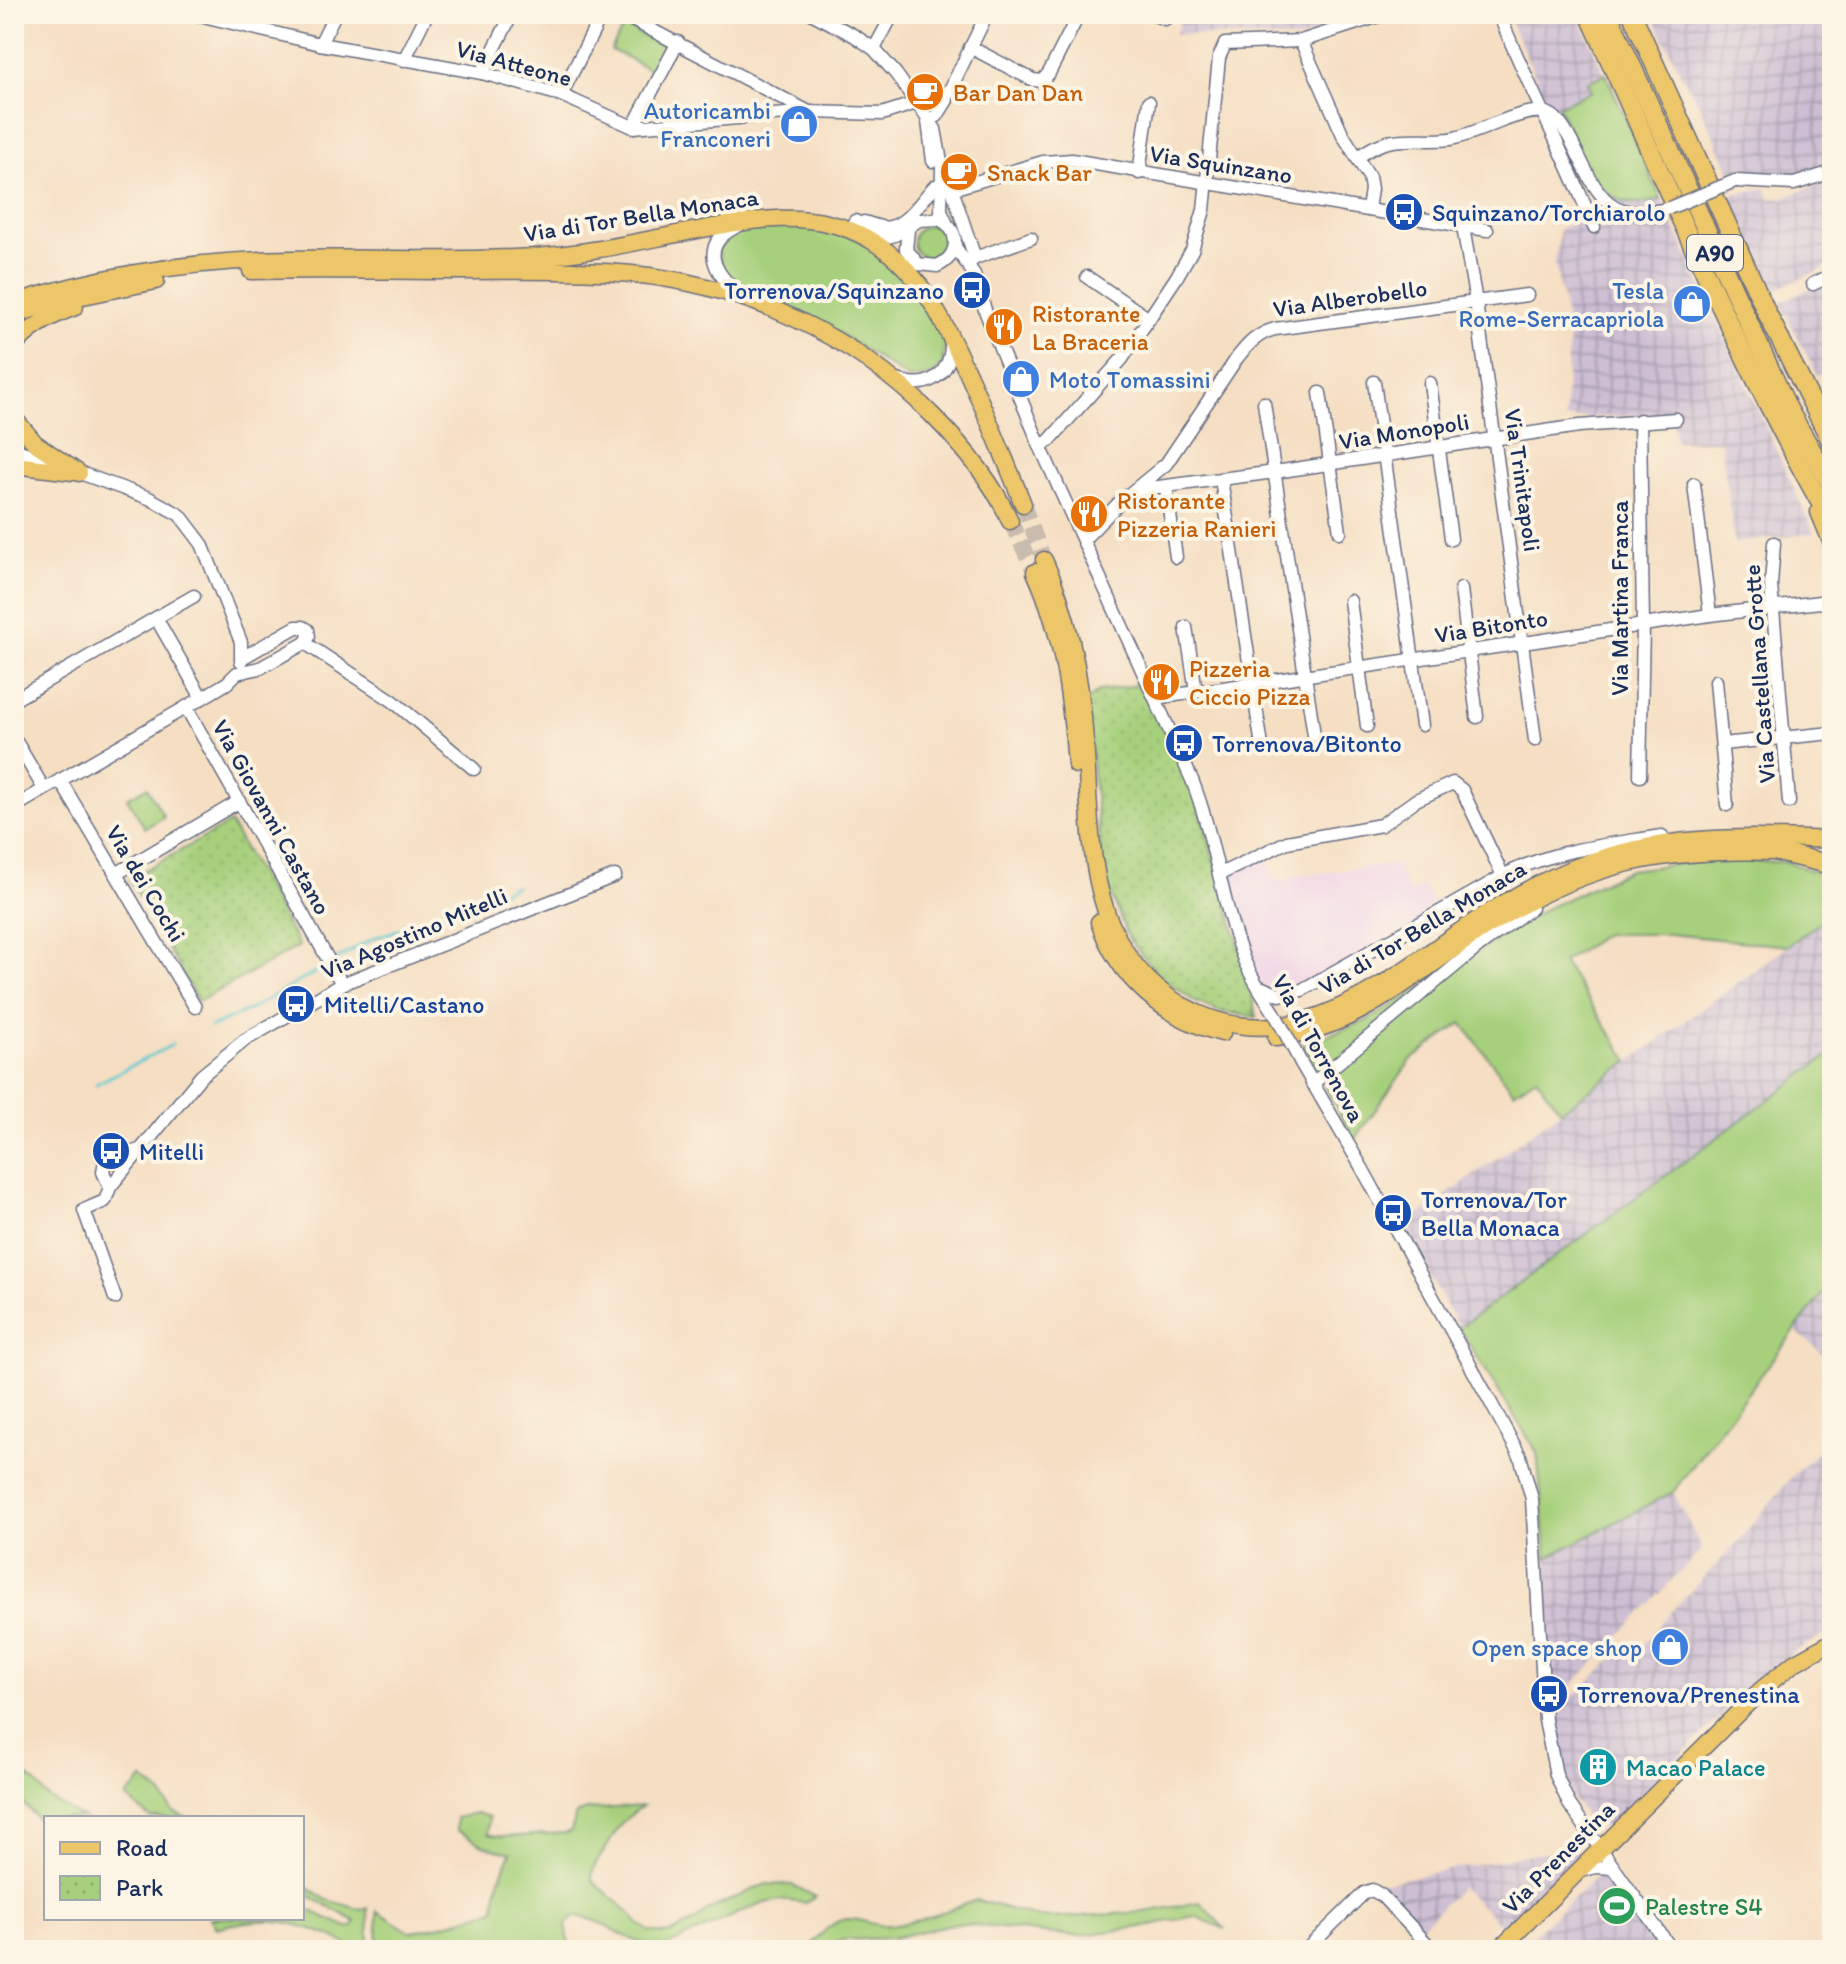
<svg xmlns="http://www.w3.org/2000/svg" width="1846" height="1964" font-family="Itim,sans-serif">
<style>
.built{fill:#efd0e7}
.industrial{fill:url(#industrial-grid)}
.green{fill:#a7d07c;stroke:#61806d;stroke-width:2}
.park{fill:url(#park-dots);stroke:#61806d;stroke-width:2}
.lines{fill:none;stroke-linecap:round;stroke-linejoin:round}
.stream{stroke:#5cc9d0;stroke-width:3}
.major-tunnel{stroke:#c9bbae;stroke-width:16;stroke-dasharray:16 8;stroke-linecap:butt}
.minor-casing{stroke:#676c81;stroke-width:15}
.major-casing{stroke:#676c81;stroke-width:19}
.highway-casing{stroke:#676c81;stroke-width:21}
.minor{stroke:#fff;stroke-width:12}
.major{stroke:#ecc669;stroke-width:16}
.highway{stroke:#ecc669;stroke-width:18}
.minor-bridge-casing{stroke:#676c81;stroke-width:15;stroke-linecap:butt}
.minor-bridge{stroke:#fff;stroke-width:12}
.labels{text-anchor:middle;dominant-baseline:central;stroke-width:8;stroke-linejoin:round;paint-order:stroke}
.shield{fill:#fcf5e5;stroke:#5e6a86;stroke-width:2}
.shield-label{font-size:22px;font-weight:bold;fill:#1b2f5e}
.street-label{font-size:24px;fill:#1b2f5e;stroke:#fcf5e5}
.food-label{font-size:24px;fill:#c56008;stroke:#fcf5e5;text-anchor:start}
.shop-label{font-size:24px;fill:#366cbe;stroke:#fcf5e5;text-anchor:end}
.transit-label{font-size:24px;fill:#164399;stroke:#fcf5e5;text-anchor:start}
.culture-label{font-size:24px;fill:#0d838f;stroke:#fcf5e5;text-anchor:start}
.leisure-label{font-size:24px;fill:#27864d;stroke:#fcf5e5;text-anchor:start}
</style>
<defs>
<pattern id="industrial-grid" width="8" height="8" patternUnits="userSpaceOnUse" patternTransform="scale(2)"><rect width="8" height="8" fill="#cdbed3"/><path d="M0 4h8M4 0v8" fill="none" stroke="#a69bae"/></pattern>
<pattern id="park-dots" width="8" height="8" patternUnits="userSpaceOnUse" patternTransform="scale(2)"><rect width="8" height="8" fill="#a7d07c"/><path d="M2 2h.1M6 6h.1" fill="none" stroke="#8fb36e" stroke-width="1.8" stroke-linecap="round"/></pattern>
</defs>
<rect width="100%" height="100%" fill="#fcf5e5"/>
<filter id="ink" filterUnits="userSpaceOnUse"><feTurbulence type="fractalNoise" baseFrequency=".0125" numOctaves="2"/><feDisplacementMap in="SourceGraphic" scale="16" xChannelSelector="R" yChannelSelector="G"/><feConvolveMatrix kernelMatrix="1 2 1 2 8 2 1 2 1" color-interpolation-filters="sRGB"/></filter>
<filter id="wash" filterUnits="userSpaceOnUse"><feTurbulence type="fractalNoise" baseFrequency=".006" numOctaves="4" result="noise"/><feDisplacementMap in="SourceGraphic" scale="32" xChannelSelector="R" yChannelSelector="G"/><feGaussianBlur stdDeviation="1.8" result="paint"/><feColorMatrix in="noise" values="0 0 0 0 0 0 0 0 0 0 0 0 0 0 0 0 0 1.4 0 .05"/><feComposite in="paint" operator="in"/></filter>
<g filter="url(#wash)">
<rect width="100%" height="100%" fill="#f5dec2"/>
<polygon class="built" points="1268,850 1270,867 1280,883 1297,876 1396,864 1409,892 1423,885 1437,913 1297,992 1258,986 1220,874"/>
<g class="industrial">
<polygon points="1184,14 1340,14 1344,23 1300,39 1175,34"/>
<polygon points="1507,14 1577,14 1814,533 1734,543 1721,441 1675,441 1672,413 1565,419 1569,333 1555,263 1560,229 1598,212"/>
<polygon points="1652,14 1819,14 1832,42 1832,164 1800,177 1730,171 1696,98 1681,74"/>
<polygon points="1832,179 1832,265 1775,290 1729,195 1766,188 1768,198 1783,198"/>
<polygon points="1832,279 1832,376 1826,373 1817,375 1780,302"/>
<polygon points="1832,914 1832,1053 1459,1328 1403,1227"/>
<polygon points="1832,1281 1832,1362 1795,1330"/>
<polygon points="1832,1439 1832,1630 1792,1653 1727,1710 1608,1827 1591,1824 1574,1800 1562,1771 1552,1717 1625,1647 1633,1654 1642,1647 1664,1619 1736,1544 1794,1474"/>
<polygon points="1673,1492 1702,1549 1551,1707 1547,1558"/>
<polygon points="1584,1851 1506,1930 1461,1887 1420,1928 1377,1884 1535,1853"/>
<polygon points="1603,1871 1661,1950 1517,1950"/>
</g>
<g class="green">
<polygon points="624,26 667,47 655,72 611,50"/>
<path d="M1606,74L1661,199C1597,222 1580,151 1558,106L1592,91L1588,82Z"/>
<polygon points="755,226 815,226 855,238 896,266 937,319 945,345 942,365 931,376 909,379 825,324 772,299 732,284 724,277 718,250 734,233"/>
<circle cx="929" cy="242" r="16"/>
<polygon points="147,787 164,817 145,828 127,798"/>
<polygon points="1709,860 1787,862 1832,878 1832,914 1787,946 1669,934 1605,934 1563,962 1629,1061 1561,1111 1536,1077 1514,1092 1462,1023 1411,1060 1354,1140 1303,1044 1368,1020 1547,908 1629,870"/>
<polygon points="1832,1053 1832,1281 1673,1492 1547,1558 1537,1452 1459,1328"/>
<polygon points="14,1766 36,1783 48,1798 83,1818 46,1818 46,1828 14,1794"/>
<polygon points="143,1779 162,1795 172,1811 186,1818 150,1818 126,1797"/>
<path d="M643,1806C621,1821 621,1823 608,1845C600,1859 592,1863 592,1880L630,1913L638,1923L649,1931L662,1934L674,1932L698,1919L708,1910L766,1884L793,1885L816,1897L805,1903L780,1900L757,1905L667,1946C628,1949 614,1920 575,1916L566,1924L570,1950H508L502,1947L378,1950L377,1911L410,1932C439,1928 465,1917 494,1910L499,1881L511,1853L485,1846L456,1830V1818L476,1813L489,1817L488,1834C504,1840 544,1833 566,1833L571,1831L576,1814L587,1810Z"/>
<path d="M302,1883L327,1900L363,1910L368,1908L369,1950C353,1950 343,1941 328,1935C287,1918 259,1917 216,1928L210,1918H302V1907L347,1927H353L355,1921L302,1892Z"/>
<path d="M977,1900L1037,1917L1050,1918L1145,1912L1200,1902L1225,1929L1195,1916L1135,1928L1073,1936L956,1923L892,1938L842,1940L828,1950H807C817,1940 826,1926 839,1921C854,1915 866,1924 881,1925C912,1927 948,1909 977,1900Z"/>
</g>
<g class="park">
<polygon points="1149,683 1189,771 1249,980 1256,1017 1218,1011 1194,1001 1157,974 1129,939 1103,875 1086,701 1100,691"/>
<polygon points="230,823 299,946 198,1002 129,879"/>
</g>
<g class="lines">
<g class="stream">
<polyline points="334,961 374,938 443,915 515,886"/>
<polyline points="211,1027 253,1008 328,965"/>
<polyline points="96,1084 172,1045"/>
</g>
</g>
</g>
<g filter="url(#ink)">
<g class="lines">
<g class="major-tunnel">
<polyline points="1023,504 1044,560"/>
<polyline points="1010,521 1035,572"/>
</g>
<defs>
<g id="minor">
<polyline points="195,14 320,44 482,73 561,95 633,127 809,112 882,114 916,103"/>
<polyline points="621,14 809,112"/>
<polyline points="813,14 855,36 874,49 896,74 935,129 942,167 941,211 946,222"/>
<polyline points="1152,14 1165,19 1173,14"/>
<path d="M1499,14C1528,86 1565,155 1594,227"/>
<polyline points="1827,14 1832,26"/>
<polyline points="1301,41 1343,135 1369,177 1371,189 1368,210"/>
<polyline points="320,44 335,14"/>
<polyline points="970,47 1033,80 1042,81 1049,73 1079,14"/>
<polyline points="874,49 893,14"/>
<polyline points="404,60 427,14"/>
<polyline points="482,73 512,14"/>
<polyline points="561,95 602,14"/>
<polyline points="928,121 937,116 947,100 946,98 987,14"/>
<polyline points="928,121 933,161"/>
<polyline points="633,127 678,42"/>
<path d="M1357,158C1391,131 1412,143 1450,139C1468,136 1485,127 1502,121C1515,116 1536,108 1549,114C1558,118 1564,129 1569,137C1594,183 1602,228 1669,208"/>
<polyline points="1139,173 1149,102"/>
<polyline points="1735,181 1794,184 1832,172"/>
<polyline points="948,187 952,189 975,258"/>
<polyline points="952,189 1043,162 1072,160 1487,230"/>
<path d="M855,221C888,244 889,240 919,220L939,219C961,230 960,256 937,266L918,264L906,249L908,230"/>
<path d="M864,222C872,224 882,229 890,227C908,224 923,198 935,186"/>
<path d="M740,225C697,244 713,273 741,295"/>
<polyline points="1463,227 1476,302 1535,740"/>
<path d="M955,247L974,274L986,313L1040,446L1192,780C1215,838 1221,902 1244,960C1252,979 1264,996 1275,1014"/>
<polyline points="970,262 975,258 1031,238"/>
<polyline points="1087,277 1149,319"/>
<polyline points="1813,284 1832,275"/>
<path d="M895,379C927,392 952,375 951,341"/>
<polyline points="1374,382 1422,725"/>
<polyline points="1430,383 1451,539"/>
<polyline points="1320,393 1340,532"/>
<polyline points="1264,403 1314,735"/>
<polyline points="1640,420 1643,625 1640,776"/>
<polyline points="1040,446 1049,441 1122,359 1176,278 1192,250 1204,210 1219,58 1225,44 1301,41 1385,14"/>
<polyline points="14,449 149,498 180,515 202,544 241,642 241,661"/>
<polyline points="1221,479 1262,746"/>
<polyline points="1694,484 1710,615"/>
<polyline points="1166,487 1176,557"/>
<polyline points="1135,490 1275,472 1579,426 1676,419"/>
<path d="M1083,540L1121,501L1166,464L1237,358C1247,345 1258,333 1275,329L1527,295"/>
<polyline points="1774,543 1771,585 1789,802"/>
<polyline points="1461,589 1477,717"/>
<polyline points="1350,601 1367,726"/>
<polyline points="156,618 202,698"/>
<polyline points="1186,627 1196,691"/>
<polyline points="305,643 393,701 474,769"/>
<polyline points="1716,681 1727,805"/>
<polyline points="1156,698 1710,615 1820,602 1832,606"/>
<polyline points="14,700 194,596"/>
<polyline points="186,707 342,984"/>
<polyline points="14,738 44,789"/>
<polyline points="1722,744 1832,733"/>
<polyline points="60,780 195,1007"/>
<polyline points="14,807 202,698 227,683 237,673 260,668 305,643 309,637 308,630 303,627 296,627 242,658"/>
<polyline points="116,874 238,802"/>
<polyline points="1220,874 1287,842 1381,825 1416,800 1453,783 1462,790 1503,876"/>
<path d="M1260,987L1280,995L1302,990L1503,876C1553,849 1607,845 1662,836"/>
<polyline points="1301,1063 1362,1168 1520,1456 1532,1499 1545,1720 1556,1775 1569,1804 1672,1950"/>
<polyline points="1312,1084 1478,947 1531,908"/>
<polyline points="139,1150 110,1160 104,1166 103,1172 110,1187 201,1076 245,1040 342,984 615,876"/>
<polyline points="110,1187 105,1201 84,1210 115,1298"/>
<polyline points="1578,1872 1595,1867 1614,1868"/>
<polyline points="1306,1950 1364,1893 1372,1890 1381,1895 1433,1950"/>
</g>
<g id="major">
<path d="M251,271C320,269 388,271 457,271C514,271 574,269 632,274C744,285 853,334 932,415C963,446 993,481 1010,521"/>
<path d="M14,303C103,274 200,260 293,259C374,257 455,262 535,257C581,254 627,244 672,235C737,223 806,204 867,238C921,268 944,323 969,376C988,418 1006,461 1023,504"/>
<polyline points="14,315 59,301 156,281"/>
<path d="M14,347C29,327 53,315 75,307"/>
<polyline points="14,418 35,443 79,473"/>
<polyline points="14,465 73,472"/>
<path d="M1044,560C1070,616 1081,680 1085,741C1090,804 1087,873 1114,931C1131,966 1158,995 1193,1011C1294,1060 1381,985 1460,931C1497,906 1535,883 1576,867C1659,834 1744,836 1832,840"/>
<path d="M1035,572C1063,633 1071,699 1076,765"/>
<path d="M1099,922C1118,978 1164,1018 1222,1033"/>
<path d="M1276,1038C1359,1029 1422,968 1489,925C1586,862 1664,848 1778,852"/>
<polyline points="1499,1950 1761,1690 1794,1663 1832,1642"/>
</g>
<g id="highway">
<path d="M1589,14C1667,185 1738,360 1832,523"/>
<polyline points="1608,14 1788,409 1832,486"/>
<polyline points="1632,14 1767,313 1832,443"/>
<polyline points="1820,512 1832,541"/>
<polyline points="1778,852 1832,865"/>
</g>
</defs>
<use href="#minor" class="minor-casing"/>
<use href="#major" class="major-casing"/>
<use href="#highway" class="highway-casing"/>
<use href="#minor" class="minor"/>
<use href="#major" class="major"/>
<use href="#highway" class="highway"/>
<defs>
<g id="minor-bridge">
<polyline points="1669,208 1735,181"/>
<polyline points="1275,1014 1301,1063"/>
</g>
</defs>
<use href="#minor-bridge" class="minor-bridge-casing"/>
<use href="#minor-bridge" class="minor-bridge"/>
</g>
</g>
<defs>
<symbol id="cafe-disc" viewBox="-11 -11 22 22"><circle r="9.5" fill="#e8710a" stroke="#fcf5e5"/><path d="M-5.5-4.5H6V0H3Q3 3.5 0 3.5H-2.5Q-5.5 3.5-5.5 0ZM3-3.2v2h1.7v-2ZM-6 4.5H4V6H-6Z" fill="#fff"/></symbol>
<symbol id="shop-disc" viewBox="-11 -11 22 22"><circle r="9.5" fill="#3f7fe0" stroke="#fcf5e5"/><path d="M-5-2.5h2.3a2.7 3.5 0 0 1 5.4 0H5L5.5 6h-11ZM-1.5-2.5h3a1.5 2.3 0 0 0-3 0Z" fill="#fff"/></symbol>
<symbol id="bus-disc" viewBox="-11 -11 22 22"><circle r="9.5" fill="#1a4fb4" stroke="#fcf5e5"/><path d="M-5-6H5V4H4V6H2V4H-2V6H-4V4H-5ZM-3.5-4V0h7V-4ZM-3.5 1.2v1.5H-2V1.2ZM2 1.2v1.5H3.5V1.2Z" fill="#fff"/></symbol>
<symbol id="restaurant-disc" viewBox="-11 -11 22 22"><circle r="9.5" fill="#e8710a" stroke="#fcf5e5"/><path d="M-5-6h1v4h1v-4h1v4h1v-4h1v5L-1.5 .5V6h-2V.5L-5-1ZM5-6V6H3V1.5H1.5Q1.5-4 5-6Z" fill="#fff"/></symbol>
<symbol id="building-disc" viewBox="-11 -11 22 22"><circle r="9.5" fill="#0f9aa8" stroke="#fcf5e5"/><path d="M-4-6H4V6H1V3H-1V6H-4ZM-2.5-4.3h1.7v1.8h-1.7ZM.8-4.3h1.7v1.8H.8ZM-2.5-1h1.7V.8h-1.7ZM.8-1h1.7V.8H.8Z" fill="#fff"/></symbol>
<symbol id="stadium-disc" viewBox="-11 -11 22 22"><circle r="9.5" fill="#2e9e5b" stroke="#fcf5e5"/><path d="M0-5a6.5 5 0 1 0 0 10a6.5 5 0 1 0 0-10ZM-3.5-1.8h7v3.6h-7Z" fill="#fff"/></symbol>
</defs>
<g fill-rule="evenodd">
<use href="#cafe-disc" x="903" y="70" width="44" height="44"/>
<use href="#shop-disc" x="777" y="102" width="44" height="44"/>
<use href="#cafe-disc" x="937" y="150" width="44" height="44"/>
<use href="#bus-disc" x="1382" y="190" width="44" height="44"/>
<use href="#bus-disc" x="950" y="268" width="44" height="44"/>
<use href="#shop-disc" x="1670" y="282" width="44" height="44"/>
<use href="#restaurant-disc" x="982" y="305" width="44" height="44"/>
<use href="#shop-disc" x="999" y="357" width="44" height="44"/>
<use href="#restaurant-disc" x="1067" y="492" width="44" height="44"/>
<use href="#restaurant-disc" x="1139" y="660" width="44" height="44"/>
<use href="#bus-disc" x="1162" y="721" width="44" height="44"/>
<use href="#bus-disc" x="274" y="982" width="44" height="44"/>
<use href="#bus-disc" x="89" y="1129" width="44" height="44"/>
<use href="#bus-disc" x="1371" y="1191" width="44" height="44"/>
<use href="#shop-disc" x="1648" y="1625" width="44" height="44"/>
<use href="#bus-disc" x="1527" y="1672" width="44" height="44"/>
<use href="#building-disc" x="1576" y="1745" width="44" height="44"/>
<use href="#stadium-disc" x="1595" y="1884" width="44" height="44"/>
</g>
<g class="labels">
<rect class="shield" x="1687" y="235" width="56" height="36" rx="6"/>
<g class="shield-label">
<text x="1715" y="253">A90</text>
</g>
<g class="street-label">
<text transform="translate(514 63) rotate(15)">Via Atteone</text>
<text transform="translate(1221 164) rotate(9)">Via Squinzano</text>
<text transform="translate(641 215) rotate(-9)">Via di Tor Bella Monaca</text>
<text transform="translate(1350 298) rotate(-8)">Via Alberobello</text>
<text transform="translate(1404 431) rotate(-9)">Via Monopoli</text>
<text transform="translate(1523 480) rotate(82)">Via Trinitapoli</text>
<text transform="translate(1619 598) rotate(-90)">Via Martina Franca</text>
<text transform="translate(1491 626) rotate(-9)">Via Bitonto</text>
<text transform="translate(1759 674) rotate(-94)">Via Castellana Grotte</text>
<text transform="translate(272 817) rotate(61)">Via Giovanni Castano</text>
<text transform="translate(146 883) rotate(59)">Via dei Cochi</text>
<text transform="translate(1422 927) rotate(-31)">Via di Tor Bella Monaca</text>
<text transform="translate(414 933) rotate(-23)">Via Agostino Mitelli</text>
<text transform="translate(1319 1048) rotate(61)">Via di Torrenova</text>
<text transform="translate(1558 1857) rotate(-45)">Via Prenestina</text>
</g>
<g class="food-label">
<text x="953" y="92">Bar Dan Dan</text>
<text x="987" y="172">Snack Bar</text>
<text x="1032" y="313">Ristorante<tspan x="1032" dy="28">La Braceria</tspan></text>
<text x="1117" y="500">Ristorante<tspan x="1117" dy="28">Pizzeria Ranieri</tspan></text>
<text x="1189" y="668">Pizzeria<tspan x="1189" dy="28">Ciccio Pizza</tspan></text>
</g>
<g class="shop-label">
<text x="771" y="110">Autoricambi<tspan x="771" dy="28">Franconeri</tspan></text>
<text x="1664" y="290">Tesla<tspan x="1664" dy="28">Rome-Serracapriola</tspan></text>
<text x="1049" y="379" text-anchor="start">Moto Tomassini</text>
<text x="1642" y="1647">Open space shop</text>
</g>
<g class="transit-label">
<text x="1432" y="212">Squinzano/Torchiarolo</text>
<text x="944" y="290" text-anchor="end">Torrenova/Squinzano</text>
<text x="1212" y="743">Torrenova/Bitonto</text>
<text x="324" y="1004">Mitelli/Castano</text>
<text x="139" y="1151">Mitelli</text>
<text x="1421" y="1199">Torrenova/Tor<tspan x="1421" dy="28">Bella Monaca</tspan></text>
<text x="1577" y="1694">Torrenova/Prenestina</text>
</g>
<g class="culture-label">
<text x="1626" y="1767">Macao Palace</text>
</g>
<g class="leisure-label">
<text x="1645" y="1906">Palestre S4</text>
</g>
</g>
<rect width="1846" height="1964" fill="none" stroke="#fcf5e5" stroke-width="48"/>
<rect x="44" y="1816" width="260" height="104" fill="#fcf5e5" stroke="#a2a6af" stroke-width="2"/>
<rect x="60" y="1842" width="40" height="12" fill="#ecc669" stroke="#a2a6af" stroke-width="2"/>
<text x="116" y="1856" font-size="24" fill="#1b2f5e">Road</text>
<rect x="60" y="1876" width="40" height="24" fill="url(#park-dots)" stroke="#a2a6af" stroke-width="2"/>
<text x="116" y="1896" font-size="24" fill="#1b2f5e">Park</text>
</svg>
